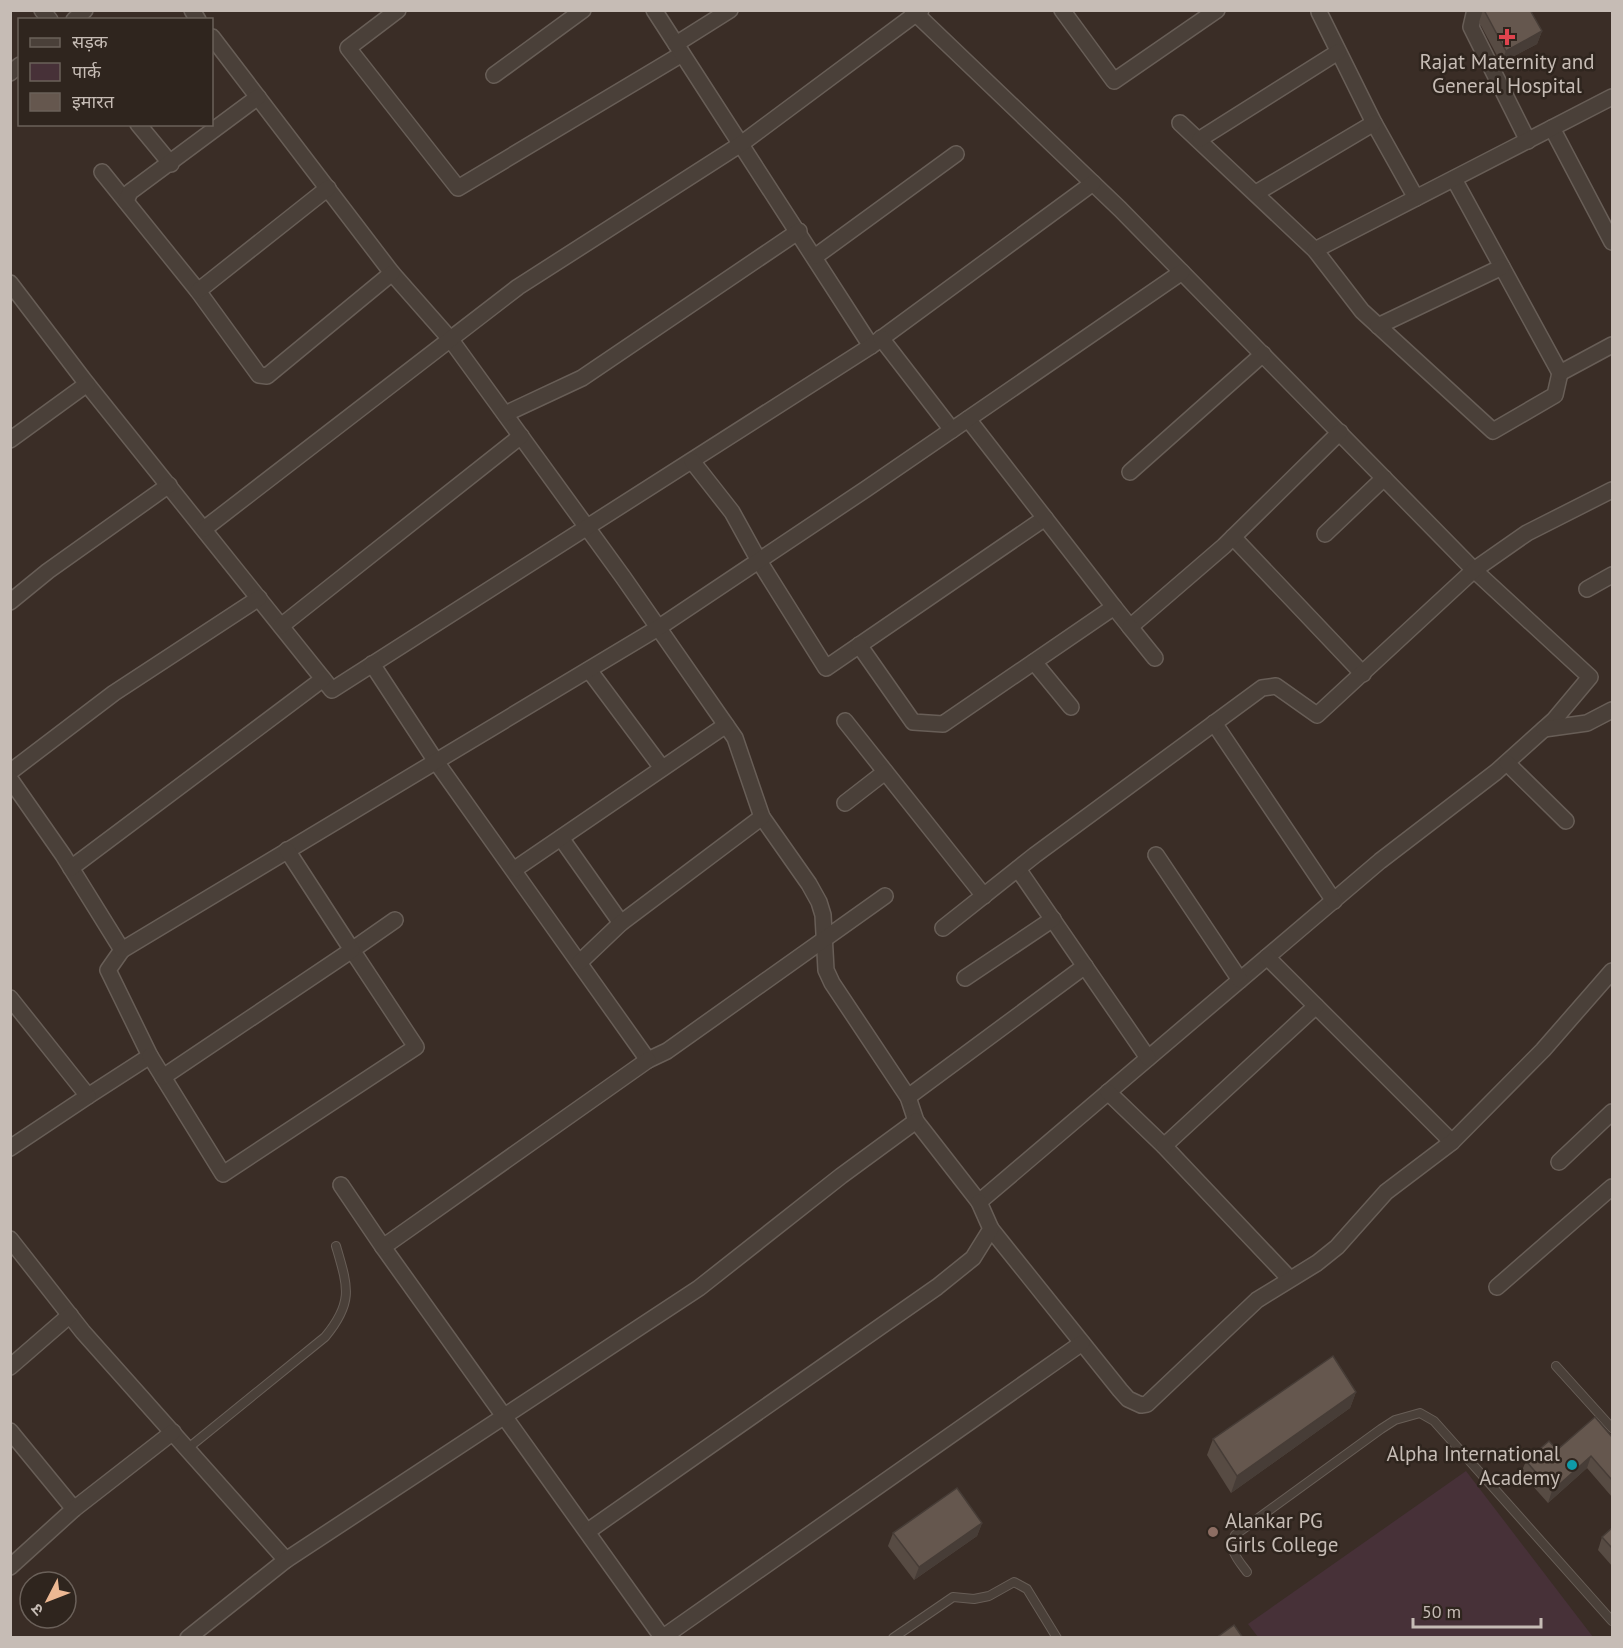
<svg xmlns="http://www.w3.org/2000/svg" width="1623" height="1648" font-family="'PT Sans','Noto Sans Devanagari',sans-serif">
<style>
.green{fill:#473138}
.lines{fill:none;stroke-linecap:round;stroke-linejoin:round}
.service-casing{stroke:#685e57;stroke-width:10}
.minor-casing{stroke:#685e57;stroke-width:18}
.service{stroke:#4a4039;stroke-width:8}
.minor{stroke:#4a4039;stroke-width:15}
.wall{fill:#574b43}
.shaded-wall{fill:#473d37}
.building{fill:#65574e;stroke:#473d37;stroke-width:1.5}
.health-dot{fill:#e0444e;stroke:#2f251e;stroke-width:2}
.culture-dot{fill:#0f9aa8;stroke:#2f251e;stroke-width:2}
.education-dot{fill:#8d6e63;stroke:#2f251e;stroke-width:2}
.labels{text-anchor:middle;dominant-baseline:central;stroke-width:5;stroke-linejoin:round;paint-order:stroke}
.poi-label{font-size:21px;fill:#c6bcb5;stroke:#2f251e}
</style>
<rect width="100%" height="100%" fill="#3a2d26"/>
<polygon class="green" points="1466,1471 1593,1637 1258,1637 1248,1624"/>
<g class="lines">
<defs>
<g id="service">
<polyline points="1556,1366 1612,1428"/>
<path d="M187,1449L325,1337C354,1302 348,1287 336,1246"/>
<path d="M1247,1572C1239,1561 1227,1549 1235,1535L1381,1429L1395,1420L1420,1413L1434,1421L1612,1621"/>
<polyline points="893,1638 953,1597 974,1599 989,1596 1014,1582 1027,1589 1057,1638"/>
</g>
<g id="minor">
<polyline points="42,10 50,20"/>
<polyline points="192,10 198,20"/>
<polyline points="398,10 348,48 458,188 682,54"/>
<polyline points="654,10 871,346"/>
<polyline points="1062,10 1114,81 1217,10"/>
<polyline points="1481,10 1474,14 1471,27 1528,141"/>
<polyline points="1319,12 1374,123 1416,198"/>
<polyline points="74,20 85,10"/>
<polyline points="212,37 392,273 451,340 623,577 735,738 762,817 809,884 819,902 823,915 826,970 832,983 908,1097 916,1121 979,1202 1380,861 1496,772 1554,720 1590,677 1474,570 1120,209 912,10"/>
<polyline points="676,44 730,10"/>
<polyline points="10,73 20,65"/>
<polyline points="494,75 583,10"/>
<polyline points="1180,123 1315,250 1362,311 1493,431 1555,395 1560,373"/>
<polyline points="138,124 171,164"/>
<polyline points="1552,128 1612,242"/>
<polyline points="1200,139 1338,52"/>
<polyline points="102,172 198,291 259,375 267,376 392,273"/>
<polyline points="1454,179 1560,373 1612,345"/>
<polyline points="1256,193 1374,123"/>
<polyline points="126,201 130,192 258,97"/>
<polyline points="1315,250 1612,97"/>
<polyline points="816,256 956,154"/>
<polyline points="10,283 87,384 332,690 871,346 1093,183"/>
<polyline points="198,291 328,188"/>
<polyline points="1378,326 1502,267"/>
<polyline points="881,338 952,430"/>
<polyline points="505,414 582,378 799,231"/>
<polyline points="10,440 87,384"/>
<polyline points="692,461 732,512 759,561 826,668 1045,518"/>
<polyline points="1130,472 1263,354"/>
<polyline points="204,529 518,287 741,144 921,10"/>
<polyline points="1325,534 1384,478"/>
<polyline points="1233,537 1363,674"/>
<polyline points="1587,589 1612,575"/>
<polyline points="10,602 48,571 169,485"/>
<polyline points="1114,607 1130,627 1224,546 1340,432"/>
<polyline points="281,626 521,436"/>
<polyline points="1130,627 1155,658"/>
<polyline points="859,645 913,722 943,724 1114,607 968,419"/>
<polyline points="1034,662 1071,707"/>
<polyline points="372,664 437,763 648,1060 667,1051 885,896"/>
<polyline points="589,670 662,768"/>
<polyline points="845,721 984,896"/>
<polyline points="1214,723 1334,901"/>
<polyline points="1544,729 1587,723 1612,710"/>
<polyline points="1507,763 1566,821"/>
<polyline points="10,772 114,693 259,598"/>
<polyline points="10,779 63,855 122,950 108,970 150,1056 88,1096"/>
<polyline points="845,803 885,772"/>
<polyline points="561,838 621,923"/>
<polyline points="1156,855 1240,980"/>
<polyline points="71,868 323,679"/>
<polyline points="515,869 726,725"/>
<polyline points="1018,869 1148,1058"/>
<polyline points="943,928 1035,855 1262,688 1276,686 1317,715 1474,570 1527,533 1612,490"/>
<polyline points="122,950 658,628 866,489 1182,272"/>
<polyline points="1267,957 1452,1142"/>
<polyline points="580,962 621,923 762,817"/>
<polyline points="965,978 1053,919"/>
<polyline points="10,998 88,1096 10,1148"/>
<polyline points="150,1056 223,1174 416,1047 352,950 395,920"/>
<polyline points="648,1060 383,1247 662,1637"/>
<polyline points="163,1077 352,950 287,850"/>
<polyline points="1108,1092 1164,1146 1289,1278"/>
<polyline points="908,1097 1085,966"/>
<polyline points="1164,1146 1316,1006"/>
<polyline points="1559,1162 1612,1112"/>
<polyline points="341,1185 383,1247"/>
<polyline points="991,1229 1120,1390 1128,1399 1141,1405 1147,1404 1257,1300 1317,1263 1337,1247 1386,1192 1452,1142 1543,1050 1612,971"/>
<polyline points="10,1239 83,1332 286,1560"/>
<polyline points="1497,1287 1612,1187"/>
<polyline points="10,1367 70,1315"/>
<polyline points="10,1431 74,1509"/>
<polyline points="588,1531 937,1287 973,1258 991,1229 979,1202"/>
<polyline points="10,1567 74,1509 173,1432"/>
<polyline points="188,1638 286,1560 699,1288 841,1176 916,1121"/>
<polyline points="662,1638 1082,1343"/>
</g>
</defs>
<use href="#service" class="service-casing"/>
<use href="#minor" class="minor-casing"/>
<use href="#service" class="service"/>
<use href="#minor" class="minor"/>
</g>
<g class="wall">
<polygon points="1483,10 1530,10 1542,31 1537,44 1501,63 1479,22"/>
<polygon points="1356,1392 1350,1408 1231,1493 1207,1455 1213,1439"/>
<polygon points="1612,1437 1612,1497 1587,1468 1548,1503 1521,1473 1526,1461 1557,1450"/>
<polygon points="982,1523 977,1536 914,1580 888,1546 893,1533"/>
<polygon points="1612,1528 1612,1566 1598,1550 1602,1537"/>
</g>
<g class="shaded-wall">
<polygon points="1542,31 1537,44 1501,63 1506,51"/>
<polygon points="1356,1392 1350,1408 1231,1493 1237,1476"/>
<polygon points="1591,1456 1587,1468 1548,1503 1552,1491"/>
<polygon points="982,1523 977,1536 914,1580 919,1567"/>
</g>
<g class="building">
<polygon points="1484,10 1530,10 1542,31 1506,51"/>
<polygon points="1333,1356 1356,1392 1237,1476 1213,1439"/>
<polygon points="1595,1417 1612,1437 1612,1480 1591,1456 1552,1491 1526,1461 1549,1441 1557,1450"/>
<polygon points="957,1488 982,1523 919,1567 893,1533"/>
<polygon points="1612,1528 1612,1548 1602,1537"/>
<polygon points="1234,1625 1243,1638 1216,1638"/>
</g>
<path class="health-dot" d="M1504 28h6v6h6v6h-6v6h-6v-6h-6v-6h6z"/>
<circle class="culture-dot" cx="1572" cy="1465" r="6"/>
<circle class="education-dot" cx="1213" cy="1532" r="6"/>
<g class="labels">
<g class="poi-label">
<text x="1507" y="61">Rajat Maternity and<tspan x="1507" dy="24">General Hospital</tspan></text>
<text x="1560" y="1453" text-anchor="end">Alpha International<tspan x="1560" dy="24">Academy</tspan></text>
<text x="1225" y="1520" text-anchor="start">Alankar PG<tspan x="1225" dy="24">Girls College</tspan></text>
</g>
</g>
<rect width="1623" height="1648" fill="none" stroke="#c6bcb5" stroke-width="24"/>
<rect x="18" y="18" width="195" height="108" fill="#2f251e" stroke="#6b615a" stroke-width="1.5"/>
<rect x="30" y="38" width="30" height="9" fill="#4a4039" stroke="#6b615a" stroke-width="1.5"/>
<text x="72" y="48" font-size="18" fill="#c6bcb5">सड़क</text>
<rect x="30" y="63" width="30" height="18" fill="#473138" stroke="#6b615a" stroke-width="1.5"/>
<text x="72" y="78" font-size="18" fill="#c6bcb5">पार्क</text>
<rect x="30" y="93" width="30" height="18" fill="#65574e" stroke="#6b615a" stroke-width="1.5"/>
<text x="72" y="108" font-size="18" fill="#c6bcb5">इमारत</text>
<g transform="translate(48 1600) rotate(228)"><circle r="28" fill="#2f251e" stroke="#6b615a" stroke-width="1.5"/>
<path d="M0-4.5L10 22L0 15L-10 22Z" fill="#edb893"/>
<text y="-9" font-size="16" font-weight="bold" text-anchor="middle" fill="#c6bcb5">उ</text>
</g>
<path d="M1413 1618v9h128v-9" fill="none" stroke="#c6bcb5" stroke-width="3"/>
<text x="1422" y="1618" font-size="18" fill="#c6bcb5" stroke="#2f251e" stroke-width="4.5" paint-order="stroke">50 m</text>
</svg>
